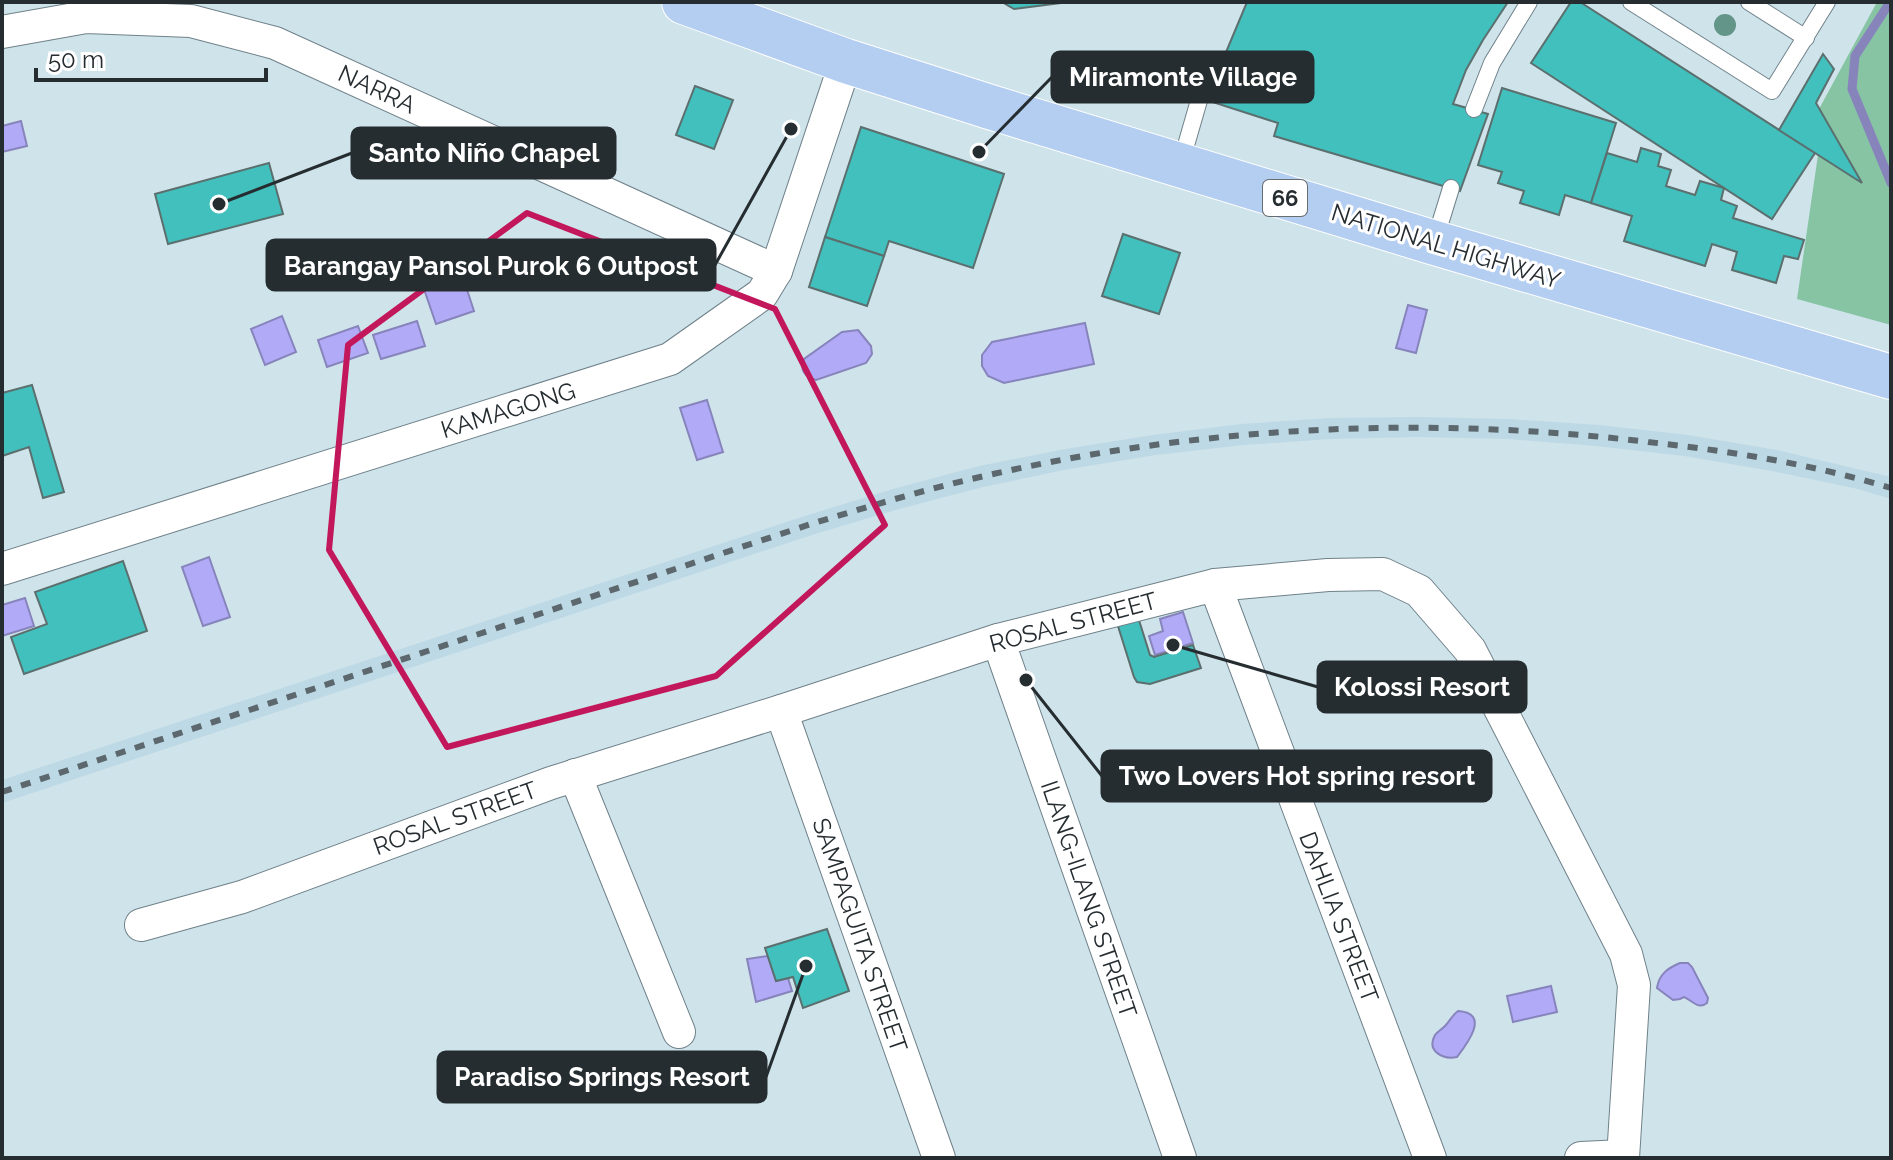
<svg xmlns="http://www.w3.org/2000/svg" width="1893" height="1160" font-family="Raleway,sans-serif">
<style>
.built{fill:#bdd9e5}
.green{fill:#87c4a4}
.water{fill:#b0aaf7;stroke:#8784bc;stroke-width:2}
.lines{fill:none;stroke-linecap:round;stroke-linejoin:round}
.stream{stroke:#8784bc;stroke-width:9}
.building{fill:#42c0bd;stroke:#5b6f6e;stroke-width:2}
.service-casing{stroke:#6f8189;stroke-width:18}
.minor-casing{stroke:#6f8189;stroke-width:34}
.primary-casing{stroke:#fff;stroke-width:46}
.service{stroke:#fff;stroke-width:16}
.minor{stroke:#fff;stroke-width:32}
.primary{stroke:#b4cef1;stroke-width:44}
.rail{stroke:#5c686d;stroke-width:6;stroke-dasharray:10 10;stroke-linecap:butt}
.tree{fill:#649589}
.marked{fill:none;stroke:#c2185b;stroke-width:6;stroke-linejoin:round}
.labels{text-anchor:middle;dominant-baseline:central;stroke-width:6;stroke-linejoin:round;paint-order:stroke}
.shield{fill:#fff;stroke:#676c6f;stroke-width:2}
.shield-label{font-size:22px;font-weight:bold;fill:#262d31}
.street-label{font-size:24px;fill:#262d31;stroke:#fff}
.leader{fill:none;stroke:#262d31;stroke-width:3}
.callout-dot{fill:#262d31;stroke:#fff;stroke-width:3}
.callout{fill:#262d31;stroke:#262d31;stroke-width:3}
.callout-label{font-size:26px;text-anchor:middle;font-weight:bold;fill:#fff}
</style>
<rect width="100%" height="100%" fill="#cfe3eb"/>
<polygon class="built" points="1419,417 1509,419 1599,425 1688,435 1777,450 1891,477 1891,499 1858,489 1772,471 1684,456 1596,446 1508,439 1419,437 1330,439 1243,445 1156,455 1069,469 983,487 899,509 815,534 2,803 2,780 808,515 893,489 979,466 1065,449 1153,435 1241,424 1329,418"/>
<polygon class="green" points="1877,2 1891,2 1891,325 1797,299 1818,155 1860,181 1819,109"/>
<g class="water">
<polygon points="21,121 27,146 2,152 2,126"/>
<polygon points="455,253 474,311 436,324 416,266"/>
<polygon points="1408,305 1427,310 1416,353 1396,348"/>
<polygon points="282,316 296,352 265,365 251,329"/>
<polygon points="417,321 425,346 381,359 373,335"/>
<polygon points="1085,323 1094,364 1004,383 988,376 982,366 982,355 992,342"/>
<polygon points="358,326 368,353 327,367 318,340"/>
<path d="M858,330L871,346L872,354L866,363L816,380C805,377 799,370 804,359L842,332Z"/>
<polygon points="707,400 723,452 697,460 680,408"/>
<polygon points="209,557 230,617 203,626 182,567"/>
<polygon points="25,598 34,626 2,636 2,605"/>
<polygon points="1183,612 1193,643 1155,655 1149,636 1163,631 1160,619"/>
<polygon points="768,956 776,981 788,978 792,991 756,1002 747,959"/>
<path d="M1680,963H1688L1692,967L1708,998L1707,1003C1698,1010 1693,1001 1684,997L1680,999L1673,1000L1657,988C1659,974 1668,968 1680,963Z"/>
<polygon points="1551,986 1557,1012 1513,1022 1507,996"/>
<path d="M1458,1011C1491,1013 1467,1044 1457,1057C1443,1060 1426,1051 1435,1035C1438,1031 1441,1030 1445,1026C1450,1021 1452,1015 1458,1011Z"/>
</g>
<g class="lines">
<polyline class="stream" points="1890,2 1855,56 1852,89 1891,183"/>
</g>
<g class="building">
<polygon points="1002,2 1069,2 1014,9"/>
<polygon points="1247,2 1508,2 1483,40 1466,70 1453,104 1488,114 1460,191 1274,136 1278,123 1206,100"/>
<polygon points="1571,2 1580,2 1815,153 1772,219 1531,63"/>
<polygon points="1823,54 1834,69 1816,103 1862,183 1779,130"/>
<polygon points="695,86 733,100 714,149 676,135"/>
<polygon points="1502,88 1616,123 1591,203 1565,195 1559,215 1520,203 1524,191 1498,183 1502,172 1478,165"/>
<polygon points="861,127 1004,174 973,268 889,241 884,256 825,237"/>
<polygon points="1641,148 1661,154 1658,166 1671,170 1666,186 1695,195 1700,181 1724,188 1721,200 1737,206 1733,218 1804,240 1798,259 1784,256 1776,283 1732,270 1737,252 1712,244 1705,266 1624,241 1632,216 1591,203 1607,153 1637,162"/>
<polygon points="269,163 283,214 168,244 155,194"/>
<polygon points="1123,234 1180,253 1159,314 1102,296"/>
<polygon points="825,237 884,256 867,306 809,287"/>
<polygon points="32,385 64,492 43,498 29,447 2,456 2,393"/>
<polygon points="123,561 147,631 24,674 11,637 47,624 35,592"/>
<polygon points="1138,617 1150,655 1154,657 1193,645 1201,668 1150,684 1137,682 1134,677 1117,623"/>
<polygon points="827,929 849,991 803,1008 793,977 776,981 765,948"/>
</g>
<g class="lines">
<defs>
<g id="service">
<polyline points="1631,2 1772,91 1827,2"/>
<polyline points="1749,2 1806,38"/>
<polyline points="1474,109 1492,63 1529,2"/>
<polyline points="1180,166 1204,83"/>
<polyline points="1435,240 1451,188"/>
</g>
<g id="minor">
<polyline points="2,32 86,17 191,21 275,43 776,271"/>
<polyline points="2,569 670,359 762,294 776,271 846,61"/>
<polyline points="1215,585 1430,1158"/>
<polyline points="998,640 1180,1158"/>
<polyline points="781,711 939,1158"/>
<polyline points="575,775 679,1032"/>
<polyline points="141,925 242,897 551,783 781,711 998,640 1215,585 1328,575 1383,574 1419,591 1470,650 1626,954 1634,985 1623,1158"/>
<polyline points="1581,1158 1623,1156"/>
</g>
<polyline id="primary" points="684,2 846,61 990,107 1435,243 1891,377"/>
</defs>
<use href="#service" class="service-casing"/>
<use href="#minor" class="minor-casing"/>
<use href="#primary" class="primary-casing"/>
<use href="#service" class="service"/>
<use href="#minor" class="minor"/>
<use href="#primary" class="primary"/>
<path class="rail" d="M2,792L811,524C867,507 923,490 980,477C1199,426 1425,415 1648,442C1729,451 1812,464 1891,488"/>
</g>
<circle class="tree" cx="1725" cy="25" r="11"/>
<path class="marked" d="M527,213L775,309L885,525L716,676L447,747L329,550L348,345Z"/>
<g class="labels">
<rect class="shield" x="1263" y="180" width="44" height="36" rx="6"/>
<g class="shield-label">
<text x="1285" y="198">66</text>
</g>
<g class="street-label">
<text transform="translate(377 89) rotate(25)">NARRA</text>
<text transform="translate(1446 246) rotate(17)">NATIONAL HIGHWAY</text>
<text transform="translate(508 410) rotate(-17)">KAMAGONG</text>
<text transform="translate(1073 622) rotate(-15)">ROSAL STREET</text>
<text transform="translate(455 818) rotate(-20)">ROSAL STREET</text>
<text transform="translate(1089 899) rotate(71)">ILANG-ILANG STREET</text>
<text transform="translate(1339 917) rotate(69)">DAHLIA STREET</text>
<text transform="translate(860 935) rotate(71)">SAMPAGUITA STREET</text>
</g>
</g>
<path class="leader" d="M979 152L1052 77M219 204L352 153M791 129L715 265M1173 645L1318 687M1026 680L1102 776M806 966L766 1077"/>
<g class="callout-dot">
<circle cx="979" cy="152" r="8"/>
<circle cx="219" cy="204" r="8"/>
<circle cx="791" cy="129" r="8"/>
<circle cx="1173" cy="645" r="8"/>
<circle cx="1026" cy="680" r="8"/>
<circle cx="806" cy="966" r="8"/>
</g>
<g class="callout">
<rect x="1052" y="52" width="261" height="50" rx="8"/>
<rect x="352" y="128" width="263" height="50" rx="8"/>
<rect x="267" y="240" width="448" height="50" rx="8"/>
<rect x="1318" y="662" width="208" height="50" rx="8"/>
<rect x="1102" y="751" width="389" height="50" rx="8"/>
<rect x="438" y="1052" width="328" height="50" rx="8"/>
</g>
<g class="callout-label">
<text x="1183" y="86">Miramonte Village</text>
<text x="484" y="162">Santo Niño Chapel</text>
<text x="491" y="275">Barangay Pansol Purok 6 Outpost</text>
<text x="1422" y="696">Kolossi Resort</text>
<text x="1297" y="785">Two Lovers Hot spring resort</text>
<text x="602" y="1086">Paradiso Springs Resort</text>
</g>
<rect width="1893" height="1160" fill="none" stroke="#262d31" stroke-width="8"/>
<path d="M36 68v12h230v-12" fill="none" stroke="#262d31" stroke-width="4"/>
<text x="48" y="68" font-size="24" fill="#262d31" stroke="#ffffff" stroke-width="6" paint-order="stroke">50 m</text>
</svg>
